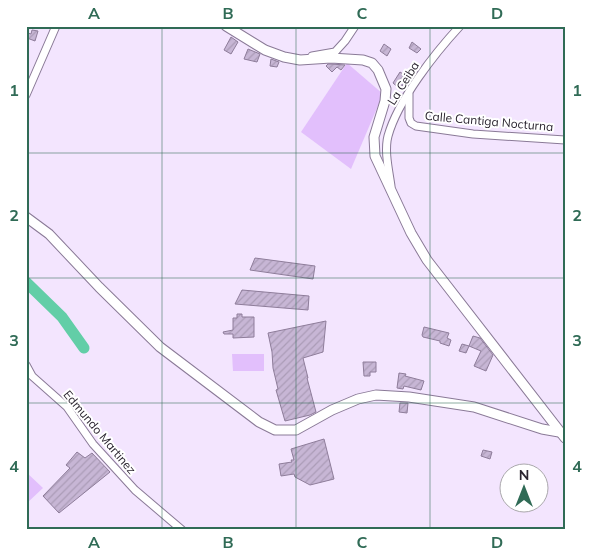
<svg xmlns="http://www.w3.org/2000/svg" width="591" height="556" font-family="Mulish,sans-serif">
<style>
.garden{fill:#e2bffc}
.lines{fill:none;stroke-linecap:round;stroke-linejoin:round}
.river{stroke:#62cea7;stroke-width:11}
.building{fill:url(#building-hatch);stroke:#8e7d9a}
.minor-casing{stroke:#8a7a97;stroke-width:9}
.tertiary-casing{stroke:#8a7a97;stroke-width:11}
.minor{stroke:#fff;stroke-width:7}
.tertiary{stroke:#fff;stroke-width:9}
.grid{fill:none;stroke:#306b56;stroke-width:1;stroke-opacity:0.55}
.labels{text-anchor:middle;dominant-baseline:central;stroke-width:4;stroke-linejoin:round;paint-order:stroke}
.street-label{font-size:12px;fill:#2b2530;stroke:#fff}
.neatline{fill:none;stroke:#306b56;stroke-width:2}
.grid-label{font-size:16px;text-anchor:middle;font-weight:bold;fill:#306b56}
</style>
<defs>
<pattern id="building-hatch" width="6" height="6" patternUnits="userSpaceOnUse" patternTransform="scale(1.25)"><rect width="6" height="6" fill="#c7b6d5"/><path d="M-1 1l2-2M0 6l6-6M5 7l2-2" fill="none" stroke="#ab9cb7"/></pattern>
</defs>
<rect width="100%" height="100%" fill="#f3e5fe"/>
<g class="garden">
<polygon points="347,63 383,94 351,169 301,132"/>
<polygon points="232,354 264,354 264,371 233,371"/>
<polygon points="26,472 43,488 26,504"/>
</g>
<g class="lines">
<polyline class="river" points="26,282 62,317 84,348"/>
</g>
<g class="building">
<polygon points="32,30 38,31 35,41 27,38 28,33 31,34"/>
<polygon points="231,37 238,42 231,54 224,50"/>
<polygon points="412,42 421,49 417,53 409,48"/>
<polygon points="384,44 391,49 387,56 380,51"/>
<polygon points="248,49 260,54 257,62 244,59"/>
<polygon points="271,59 279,62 277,67 270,66"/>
<polygon points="328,64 331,64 345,65 341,70 337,67 332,72 326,66"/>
<polygon points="400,72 408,77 400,89 393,83"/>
<polygon points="255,258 315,266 313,279 250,270"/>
<polygon points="242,290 309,296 308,310 235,304"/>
<polygon points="237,314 242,314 242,317 254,317 254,337 233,338 233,334 224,334 223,332 233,330 233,318 237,318"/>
<polygon points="326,321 323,352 303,358 308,378 307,378 316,412 310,415 285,421 276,390 278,389 273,368 272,352 268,333"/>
<polygon points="424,327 449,333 447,338 451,340 449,346 440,343 440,341 423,337 422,335"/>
<polygon points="473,336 480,338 493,355 486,371 474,366 481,351 469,346"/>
<polygon points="462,344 469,346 466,353 459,351"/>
<polygon points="363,362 376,362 376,372 370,372 370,376 364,376"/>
<polygon points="399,373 406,374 405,376 424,381 421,390 404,386 403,389 397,388"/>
<polygon points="400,403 408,403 407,413 399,412"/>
<polygon points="324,439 334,479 310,485 295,477 294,474 281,476 279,464 292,462 291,460 294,460 291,449"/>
<polygon points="483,450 492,452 490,459 481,456"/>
<polygon points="77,452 85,458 92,453 110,472 59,513 43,496 70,468 66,465"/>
</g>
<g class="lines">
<defs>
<g id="minor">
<polyline points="312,56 335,52 345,41 355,26"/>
<polyline points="409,94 409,118 411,123 416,126 473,134 565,140"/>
<polyline points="26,95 56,26"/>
<path d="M391,186C389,171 384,151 388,136C398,100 435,53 460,26"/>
<polyline points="26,365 32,376 67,407 93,444 135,490 182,530"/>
</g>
<g id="tertiary">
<polyline points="226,26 265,50 284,57 300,60 331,58 363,60 372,63 378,70 386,89 385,101 374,137 375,156 411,233 427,260 565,438"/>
<polyline points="26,217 49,234 99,287 160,347 259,422 275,430 296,430 332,410 358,399 376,395 409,397 474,407 542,429 559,432"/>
</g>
</defs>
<use href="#minor" class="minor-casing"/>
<use href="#tertiary" class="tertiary-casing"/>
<use href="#minor" class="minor"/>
<use href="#tertiary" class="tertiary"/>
</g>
<path class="grid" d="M162,26V530M296,26V530M430,26V530M26,153H565M26,278H565M26,403H565"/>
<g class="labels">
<g class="street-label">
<text transform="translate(403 83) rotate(-58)">La Ceiba</text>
<text transform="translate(489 121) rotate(5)">Calle Cantiga Nocturna</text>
<text transform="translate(100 432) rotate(50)">Edmundo Martinez</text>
</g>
</g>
<rect width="591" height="556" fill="none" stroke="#ffffff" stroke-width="55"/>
<g transform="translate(524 488)"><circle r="24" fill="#ffffff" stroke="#aaa8ac"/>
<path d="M0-4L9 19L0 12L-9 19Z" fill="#306b56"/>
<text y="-8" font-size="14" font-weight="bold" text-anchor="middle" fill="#2b2530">N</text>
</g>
<rect x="28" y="28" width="536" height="500" class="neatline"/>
<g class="grid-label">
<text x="94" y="19">A</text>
<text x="228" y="19">B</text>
<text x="362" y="19">C</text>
<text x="497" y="19">D</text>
<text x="14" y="96">1</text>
<text x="577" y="96">1</text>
<text x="14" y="221">2</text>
<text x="577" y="221">2</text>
<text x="14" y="346">3</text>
<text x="577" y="346">3</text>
<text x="14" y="472">4</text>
<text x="577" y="472">4</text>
<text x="94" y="548">A</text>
<text x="228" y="548">B</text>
<text x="362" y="548">C</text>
<text x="497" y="548">D</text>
</g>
</svg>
